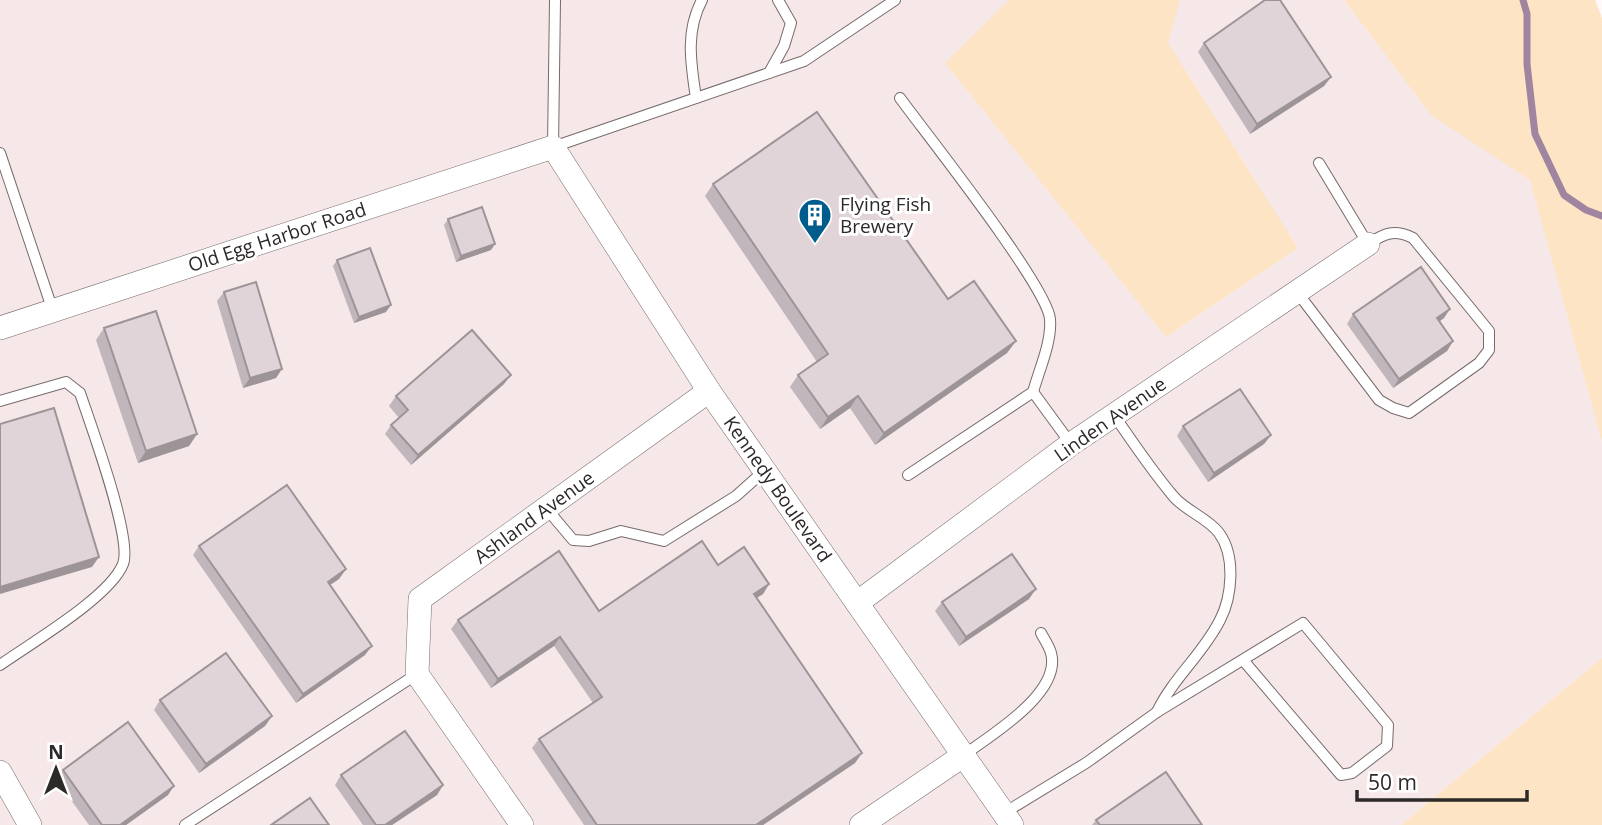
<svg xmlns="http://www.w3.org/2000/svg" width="1602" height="825" font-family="'Open Sans',sans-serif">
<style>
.built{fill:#f6e8e8}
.green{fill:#fde4c4}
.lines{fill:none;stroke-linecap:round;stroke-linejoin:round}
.stream{stroke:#9f859f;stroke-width:7}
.service-casing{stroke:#766b6a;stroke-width:12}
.minor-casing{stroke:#766b6a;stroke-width:24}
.service{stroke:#fff;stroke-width:10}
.minor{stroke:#fff;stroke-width:23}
.wall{fill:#c1b6bb}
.shaded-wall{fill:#9d9498}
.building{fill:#e0d4d9;stroke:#9d9498;stroke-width:2}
.labels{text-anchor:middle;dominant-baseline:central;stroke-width:6;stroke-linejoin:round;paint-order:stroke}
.poi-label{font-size:19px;fill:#2e2929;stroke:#fff;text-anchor:start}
.street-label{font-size:19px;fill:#2e2929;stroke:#fff}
</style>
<rect width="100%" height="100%" fill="#fff9f9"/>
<polygon class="built" points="0,0 1344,0 1431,114 1531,180 1602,442 1602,658 1401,825 0,825"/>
<g class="green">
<polygon points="1009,0 1180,0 1168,43 1298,248 1166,337 945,63"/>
<polygon points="1344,0 1595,0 1602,18 1602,442 1530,180 1431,115"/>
<polygon points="1602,658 1602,825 1401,825"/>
</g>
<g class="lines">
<polyline class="stream" points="1523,0 1527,14 1527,64 1535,134 1564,195 1586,210 1602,216"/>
<defs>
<g id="service">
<polyline points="555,0 553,147 804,61 895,0"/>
<polyline points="769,73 784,46 791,23 778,0"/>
<path d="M696,98C691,64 685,32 702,0"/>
<path d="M900,98C927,135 1047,286 1050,319C1052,342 1039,370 1033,392"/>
<polyline points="0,153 53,311"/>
<path d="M1297,292L1379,400L1393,408L1409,413L1479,363L1489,350V331L1413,238C1394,229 1385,233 1368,244L1319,163"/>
<path d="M0,401L66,382L80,393C90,423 133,539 123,564C110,597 31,643 0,665"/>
<path d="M1114,415C1133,443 1152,471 1174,497C1186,511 1208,518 1219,533C1236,556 1232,597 1220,620C1203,654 1173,678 1157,712"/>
<polyline points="908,475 1033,392 1071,444"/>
<polyline points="546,508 573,540 589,541 621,531 664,541 736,496 764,471"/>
<path d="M964,755C991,735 1062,693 1051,653C1049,646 1044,639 1041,633"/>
<polyline points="1004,813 1086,763 1157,712 1303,623 1388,725 1387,746 1352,773 1341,775 1243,660"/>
<polyline points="185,825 417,674"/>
</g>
<g id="minor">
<polyline points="0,328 553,147 709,391 1012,825"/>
<polyline points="857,603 1071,444 1368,244"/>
<polyline points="0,772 30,825"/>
<polyline points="522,825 417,674 420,599 709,391"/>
<polyline points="861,825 964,755"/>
</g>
</defs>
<use href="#service" class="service-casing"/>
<use href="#minor" class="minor-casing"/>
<use href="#service" class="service"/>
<use href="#minor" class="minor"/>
</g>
<g class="wall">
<polygon points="1204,43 1331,77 1324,86 1250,134 1198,52"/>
<polygon points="713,184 948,299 1016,341 1007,353 875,445 850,408 820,429 790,387 798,375 817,362 705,196"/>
<polygon points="448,219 491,250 456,262 444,225"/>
<polygon points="337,260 386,312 354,323 333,266"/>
<polygon points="224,292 276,378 243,388 217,301"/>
<polygon points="1353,314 1444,318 1439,321 1453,341 1447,351 1393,388 1347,324"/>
<polygon points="104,328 197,434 189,446 138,463 96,340"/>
<polygon points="504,384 411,465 385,434 391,425 399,418 389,406 396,396"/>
<polygon points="1183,426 1271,435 1264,444 1208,482 1177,436"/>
<polygon points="199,546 346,569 339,579 330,585 365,655 296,703 193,555"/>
<polygon points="718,565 769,584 763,594 756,598 862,753 855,763 763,825 584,825 532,748 539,739 593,703 554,646 491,688 451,629 458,620 599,611"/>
<polygon points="1029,599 959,646 935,611 942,602"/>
<polygon points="160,700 272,716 265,726 199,773 154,710"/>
<polygon points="63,770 168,795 126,825 89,825 56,779"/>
<polygon points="341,775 443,785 437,795 392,825 363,825 335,785"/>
<polygon points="1096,820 1202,825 1092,825"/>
</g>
<g class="shaded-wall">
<polygon points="1331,77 1324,86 1250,134 1257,124"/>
<polygon points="495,244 491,250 456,262 461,256"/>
<polygon points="391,305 386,312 354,323 359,317"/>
<polygon points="1450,309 1444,318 1431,328 1437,318"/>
<polygon points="1016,341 1007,353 875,445 884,433"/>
<polygon points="1453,341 1447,351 1393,388 1399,379"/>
<polygon points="282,369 276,378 243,388 250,378"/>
<polygon points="511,375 504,384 411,465 418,455"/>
<polygon points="858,396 850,408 820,429 828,417"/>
<polygon points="197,434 189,446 138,463 146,451"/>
<polygon points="1271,435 1264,444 1208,482 1214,473"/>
<polygon points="99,557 92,567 0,594 0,587"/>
<polygon points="346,569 339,579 321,591 328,582"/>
<polygon points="769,584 763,594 747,604 754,594"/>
<polygon points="1036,589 1029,599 959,646 966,637"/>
<polygon points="560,637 554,646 491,688 498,679"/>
<polygon points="372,646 365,655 296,703 303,694"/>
<polygon points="272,716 265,726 199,773 206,764"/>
<polygon points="862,753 855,763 763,825 756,825"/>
<polygon points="443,785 437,795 392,825 385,825"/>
<polygon points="174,786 168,795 126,825 120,825"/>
</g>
<g class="building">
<polygon points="1265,0 1280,0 1331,77 1257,124 1204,43"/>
<polygon points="817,112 948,299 974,281 1016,341 884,433 858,396 828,417 798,375 828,354 713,184"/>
<polygon points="482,207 495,244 461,256 448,219"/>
<polygon points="370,248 391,305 359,317 337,260"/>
<polygon points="1421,267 1450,309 1437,318 1453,341 1399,379 1353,314"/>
<polygon points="256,282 282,369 250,378 224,292"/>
<polygon points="156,311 197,434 146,451 104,328"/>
<polygon points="472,330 511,375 418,455 391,425 408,410 396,396"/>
<polygon points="1240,389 1271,435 1214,473 1183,426"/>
<polygon points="54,408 99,557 0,587 0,424"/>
<polygon points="287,485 346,569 328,582 372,646 303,694 199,546"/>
<polygon points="702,541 718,565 744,547 769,584 754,594 862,753 756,825 597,825 539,739 602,697 560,637 498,679 458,620 559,551 599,611"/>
<polygon points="1012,554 1036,589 966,637 942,602"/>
<polygon points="226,653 272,716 206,764 160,700"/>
<polygon points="128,722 174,786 120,825 102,825 63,770"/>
<polygon points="405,731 443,785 385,825 376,825 341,775"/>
<polygon points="1166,772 1202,825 1100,825 1096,820"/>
<polygon points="310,798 329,825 271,825"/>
</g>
<defs>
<symbol id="building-pin" viewBox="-11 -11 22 30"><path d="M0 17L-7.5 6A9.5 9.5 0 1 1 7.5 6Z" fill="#005c8d" stroke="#fff"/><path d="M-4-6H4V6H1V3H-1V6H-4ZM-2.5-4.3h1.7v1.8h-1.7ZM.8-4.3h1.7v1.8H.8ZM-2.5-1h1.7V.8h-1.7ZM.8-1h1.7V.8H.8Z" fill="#fff"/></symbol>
</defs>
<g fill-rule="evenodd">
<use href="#building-pin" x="796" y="196" width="38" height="52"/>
</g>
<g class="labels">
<g class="poi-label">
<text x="840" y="204">Flying Fish<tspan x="840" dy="22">Brewery</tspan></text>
</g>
<g class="street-label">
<text transform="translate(277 237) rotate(-18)">Old Egg Harbor Road</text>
<text transform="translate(1110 419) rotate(-35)">Linden Avenue</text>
<text transform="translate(778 489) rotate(55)">Kennedy Boulevard</text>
<text transform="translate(534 517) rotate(-36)">Ashland Avenue</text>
</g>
</g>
<g transform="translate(56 769)" stroke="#ffffff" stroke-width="5" paint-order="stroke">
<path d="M0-5L12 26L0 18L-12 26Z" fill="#2e2929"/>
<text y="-10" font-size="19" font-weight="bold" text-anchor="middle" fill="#2e2929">N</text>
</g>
<path d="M1357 790v10h170v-10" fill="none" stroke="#2e2929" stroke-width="3.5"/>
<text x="1368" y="790" font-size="21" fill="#2e2929" stroke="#ffffff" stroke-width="5" paint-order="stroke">50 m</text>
</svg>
